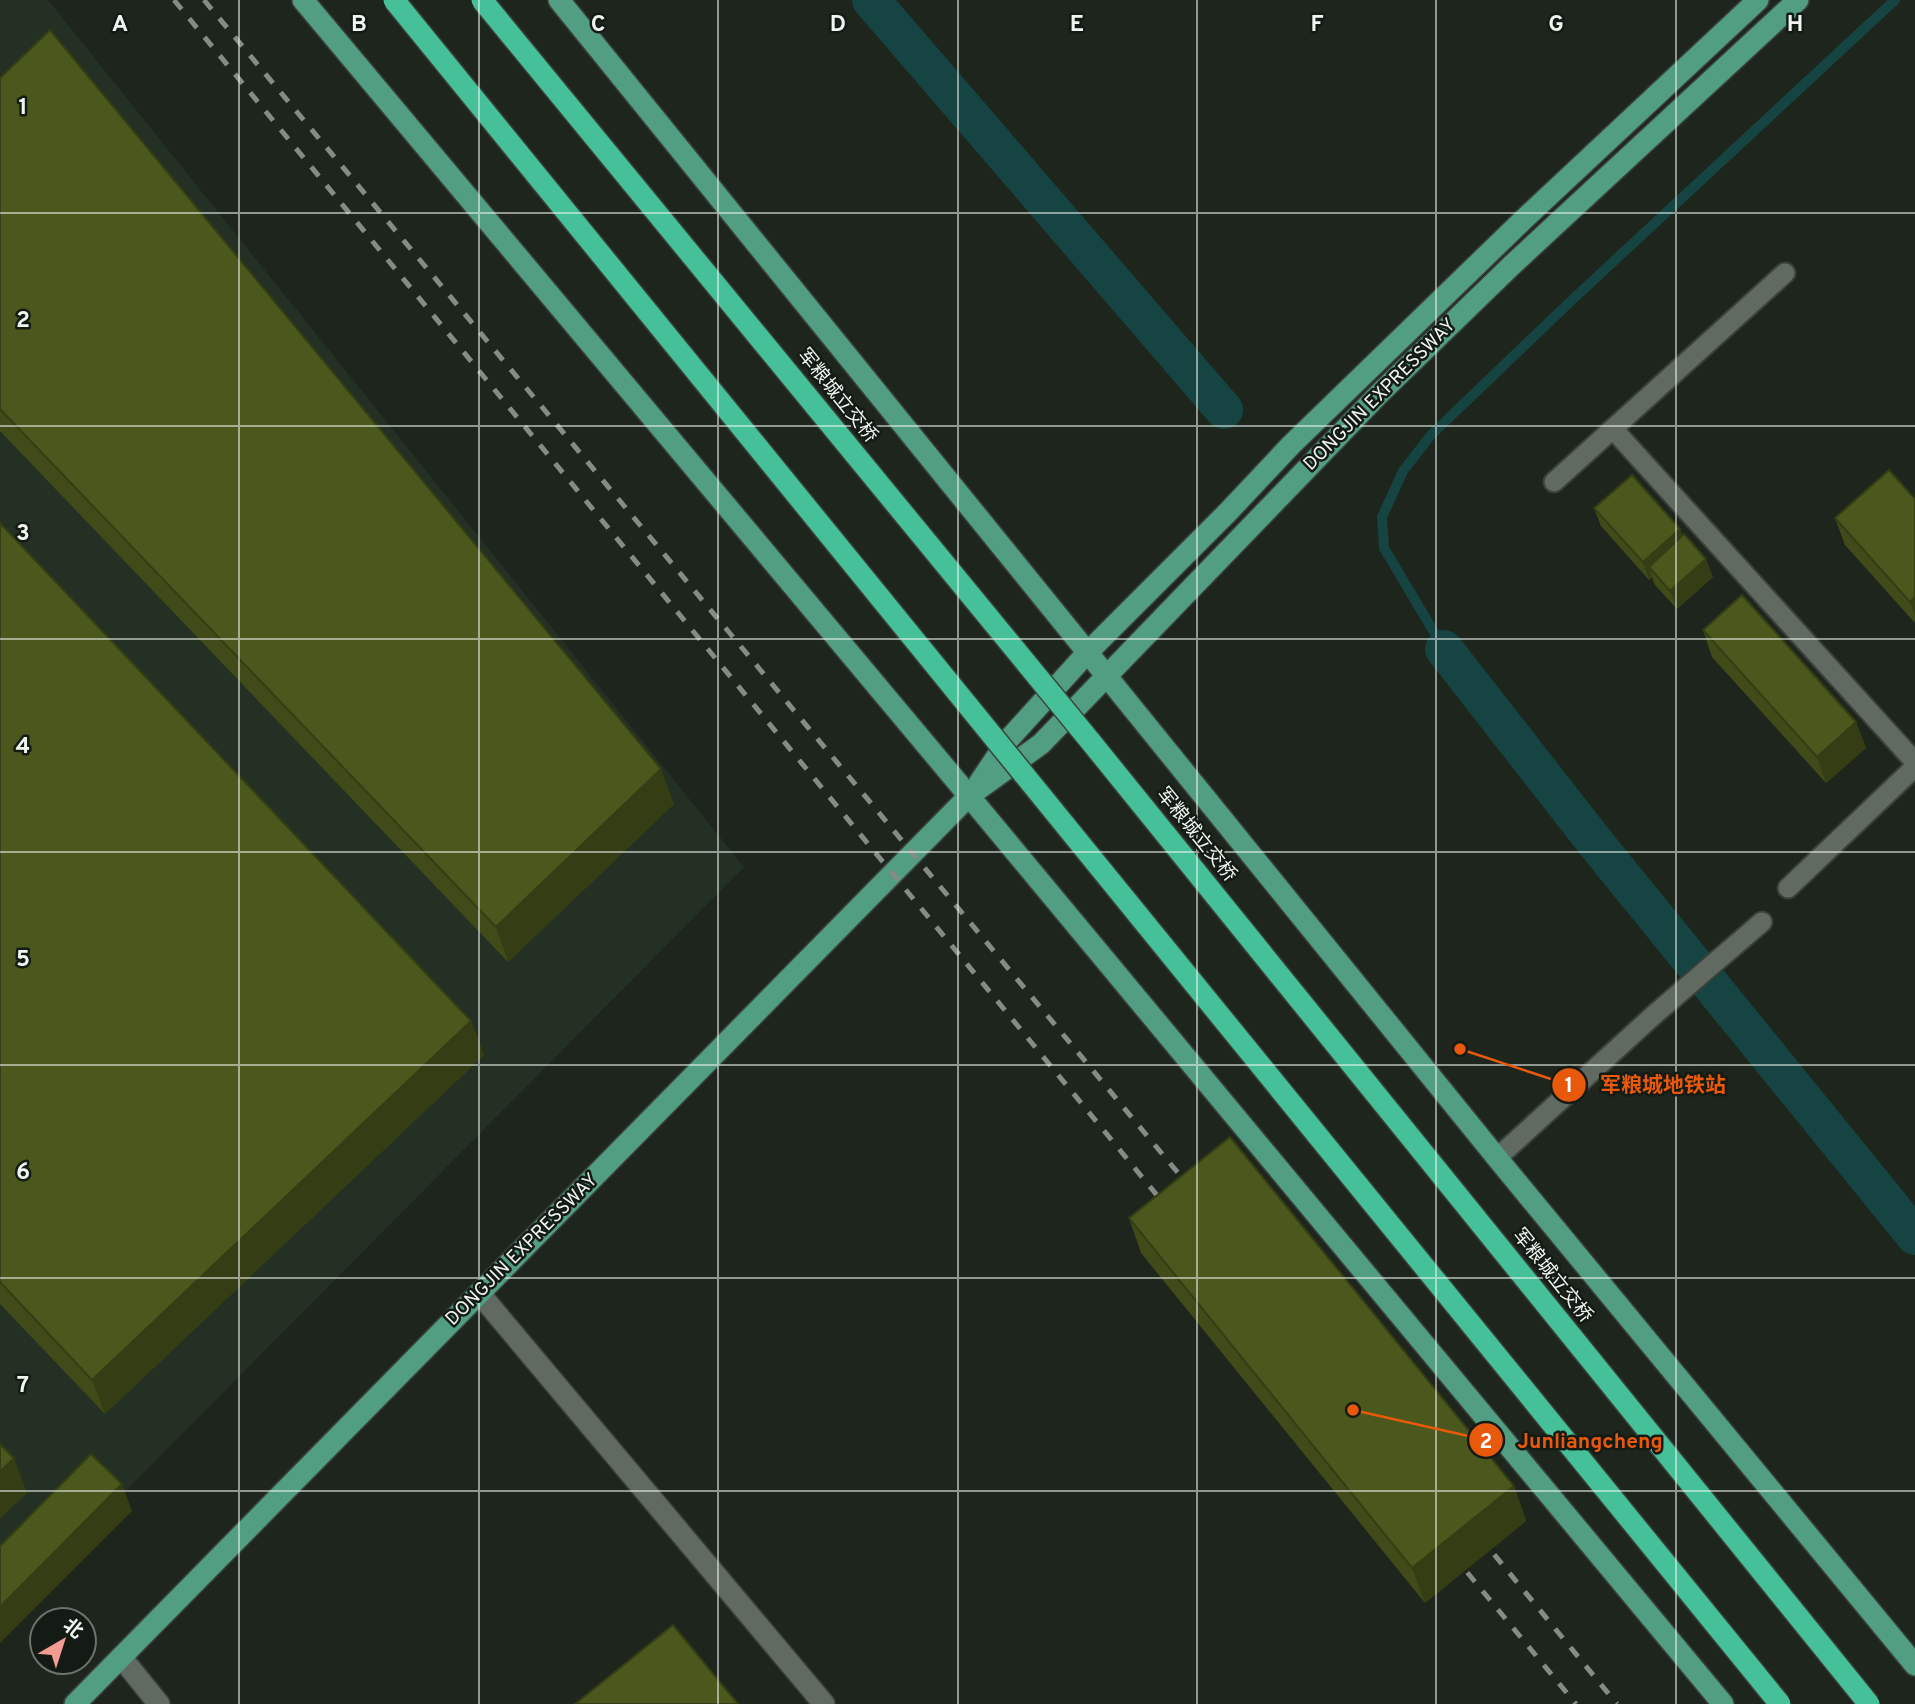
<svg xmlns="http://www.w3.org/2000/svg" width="1915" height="1704" font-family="Overpass,'Noto Sans SC',sans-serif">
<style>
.built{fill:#243023}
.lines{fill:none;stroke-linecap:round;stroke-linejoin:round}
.stream{stroke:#164442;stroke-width:10}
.canal{stroke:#164442;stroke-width:38}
.lane-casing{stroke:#3a413a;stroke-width:23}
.street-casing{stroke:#3a413a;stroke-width:24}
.primary-casing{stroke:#3a413a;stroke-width:24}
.lane{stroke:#616a61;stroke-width:19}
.street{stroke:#616a61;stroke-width:21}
.primary{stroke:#519e82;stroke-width:21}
.rail{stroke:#858b85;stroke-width:5;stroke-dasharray:12 12;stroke-linecap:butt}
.highway-bridge-casing{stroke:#3a413a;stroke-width:24;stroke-linecap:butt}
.highway-bridge{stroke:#46c098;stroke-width:21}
.wall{fill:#404b19}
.shaded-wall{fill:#343d14}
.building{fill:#4a571d;stroke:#343d14;stroke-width:2}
.grid{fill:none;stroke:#f0f5f0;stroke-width:2;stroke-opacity:0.55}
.labels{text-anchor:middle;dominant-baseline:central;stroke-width:5;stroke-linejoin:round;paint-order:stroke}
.street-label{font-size:19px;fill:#f0f5f0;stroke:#141b14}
.grid-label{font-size:23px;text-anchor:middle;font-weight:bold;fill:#f0f5f0;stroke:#141b14;stroke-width:5;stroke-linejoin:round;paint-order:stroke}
.leader{fill:none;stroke:#e8590c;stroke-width:2.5}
.callout-dot{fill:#e8590c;stroke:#141b14;stroke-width:2.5}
.mark-label{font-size:21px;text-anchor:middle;font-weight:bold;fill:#fff}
.callout-label{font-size:21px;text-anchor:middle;font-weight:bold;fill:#e8590c;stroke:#141b14;stroke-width:5;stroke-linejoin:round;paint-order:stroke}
</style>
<rect width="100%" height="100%" fill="#1d251d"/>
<polygon class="built" points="0,0 48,0 744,867 0,1618"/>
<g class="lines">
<polyline class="stream" points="1444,649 1384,548 1382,517 1403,471 1431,435 1572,300 1895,0"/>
<g class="canal">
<polyline points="871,0 1224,410"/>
<polyline points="1444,649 1598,846 1915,1236"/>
</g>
<defs>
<g id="lane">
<polyline points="1613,429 1915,762"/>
<polyline points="1554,482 1785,273"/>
<polyline points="1788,888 1915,767"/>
<polyline points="1497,1158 1655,1014 1762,922"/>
</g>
<g id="street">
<polyline points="479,1293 824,1704"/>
<polyline points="121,1657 159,1704"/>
</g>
<g id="primary">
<polyline points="303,0 969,796 1723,1704"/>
<polyline points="559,0 1497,1158 1915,1665"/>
<polyline points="979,783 1008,740 1087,653 1228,512 1291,445 1523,220 1758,0"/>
<polyline points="75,1704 969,796 1041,744 1379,394 1512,265 1798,0"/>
</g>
</defs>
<use href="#lane" class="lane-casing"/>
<use href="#street" class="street-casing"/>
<use href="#primary" class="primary-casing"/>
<use href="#lane" class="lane"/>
<use href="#street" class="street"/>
<use href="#primary" class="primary"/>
<g class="rail">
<polyline points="174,0 1170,1211"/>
<polyline points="204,0 1193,1191"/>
<polyline points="1479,1536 1617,1704"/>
<polyline points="1452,1554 1576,1704"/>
</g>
<defs>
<g id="highway-bridge">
<polyline points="394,0 1780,1704"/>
<polyline points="482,0 1091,742 1869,1704"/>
</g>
</defs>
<use href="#highway-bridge" class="highway-bridge-casing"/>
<use href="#highway-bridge" class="highway-bridge"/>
</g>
<g class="wall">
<polygon points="0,78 674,804 508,962 0,431"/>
<polygon points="1915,499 1915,623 1845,545 1835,518"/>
<polygon points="1594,508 1683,536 1713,577 1677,609 1655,585 1652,577 1649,580 1601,526"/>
<polygon points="0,523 471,1021 484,1055 105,1414 0,1304"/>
<polygon points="1703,630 1856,722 1866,748 1826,783 1712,657"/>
<polygon points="1129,1218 1514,1486 1526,1521 1425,1603 1141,1253"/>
</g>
<g class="shaded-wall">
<polygon points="1680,529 1687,547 1649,567 1652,577 1649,580 1643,562"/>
<polygon points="1706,559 1713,577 1677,609 1670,591"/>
<polygon points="1915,597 1915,615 1910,602"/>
<polygon points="1856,722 1866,748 1826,783 1817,757"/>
<polygon points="661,769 674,804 508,962 496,927"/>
<polygon points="471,1021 484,1055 105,1414 92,1380"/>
<polygon points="14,1458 27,1493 0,1519 0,1472"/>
<polygon points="122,1484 132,1511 0,1643 0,1607"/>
<polygon points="1514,1486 1526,1521 1425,1603 1412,1568"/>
</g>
<g class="building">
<polygon points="50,30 661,769 496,927 0,409 0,78"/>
<polygon points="1889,470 1915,499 1915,597 1910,602 1835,518"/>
<polygon points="1632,475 1680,529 1643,562 1594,508"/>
<polygon points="0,523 471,1021 92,1380 0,1282"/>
<polygon points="1684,534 1706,559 1670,591 1649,567"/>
<polygon points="1742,595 1856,722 1817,757 1703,630"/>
<polygon points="1230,1137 1514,1486 1412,1568 1129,1218"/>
<polygon points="0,1444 14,1458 0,1472"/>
<polygon points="91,1454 122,1484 0,1607 0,1546"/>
<polygon points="673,1625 738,1704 575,1704"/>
</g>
<path class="grid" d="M239,0V1704M479,0V1704M718,0V1704M958,0V1704M1197,0V1704M1436,0V1704M1676,0V1704M0,213H1915M0,426H1915M0,639H1915M0,852H1915M0,1065H1915M0,1278H1915M0,1491H1915"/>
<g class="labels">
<g class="street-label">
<text transform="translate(1380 395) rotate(-45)">DONGJIN EXPRESSWAY</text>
<text transform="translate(837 396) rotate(51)">军粮城立交桥</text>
<text transform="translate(1196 835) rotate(51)">军粮城立交桥</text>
<text transform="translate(522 1250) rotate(-45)">DONGJIN EXPRESSWAY</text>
<text transform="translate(1552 1276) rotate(51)">军粮城立交桥</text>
</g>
</g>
<g class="grid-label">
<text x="120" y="31">A</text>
<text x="359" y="31">B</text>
<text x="598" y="31">C</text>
<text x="838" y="31">D</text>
<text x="1077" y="31">E</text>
<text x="1317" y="31">F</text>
<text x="1556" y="31">G</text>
<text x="1795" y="31">H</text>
<text x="23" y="114">1</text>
<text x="23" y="327">2</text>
<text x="23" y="540">3</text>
<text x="23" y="753">4</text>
<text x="23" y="966">5</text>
<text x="23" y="1179">6</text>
<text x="23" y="1392">7</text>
</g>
<path class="leader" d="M1460 1049L1569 1085M1353 1410L1486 1440"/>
<g class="callout-dot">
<circle cx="1460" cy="1049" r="7"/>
<circle cx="1353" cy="1410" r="7"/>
<circle cx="1569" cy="1085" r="18"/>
<circle cx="1486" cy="1440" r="18"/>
</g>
<g class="mark-label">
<text x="1569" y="1092">1</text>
<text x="1486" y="1448">2</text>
</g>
<g class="callout-label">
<text x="1663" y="1092">军粮城地铁站</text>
<text x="1590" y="1448">Junliangcheng</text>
</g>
<g transform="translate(63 1641) rotate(39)"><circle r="33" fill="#141b14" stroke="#6c726c" stroke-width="2"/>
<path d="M0-5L12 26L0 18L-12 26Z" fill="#f59c92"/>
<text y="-10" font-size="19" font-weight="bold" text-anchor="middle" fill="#f0f5f0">北</text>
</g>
</svg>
